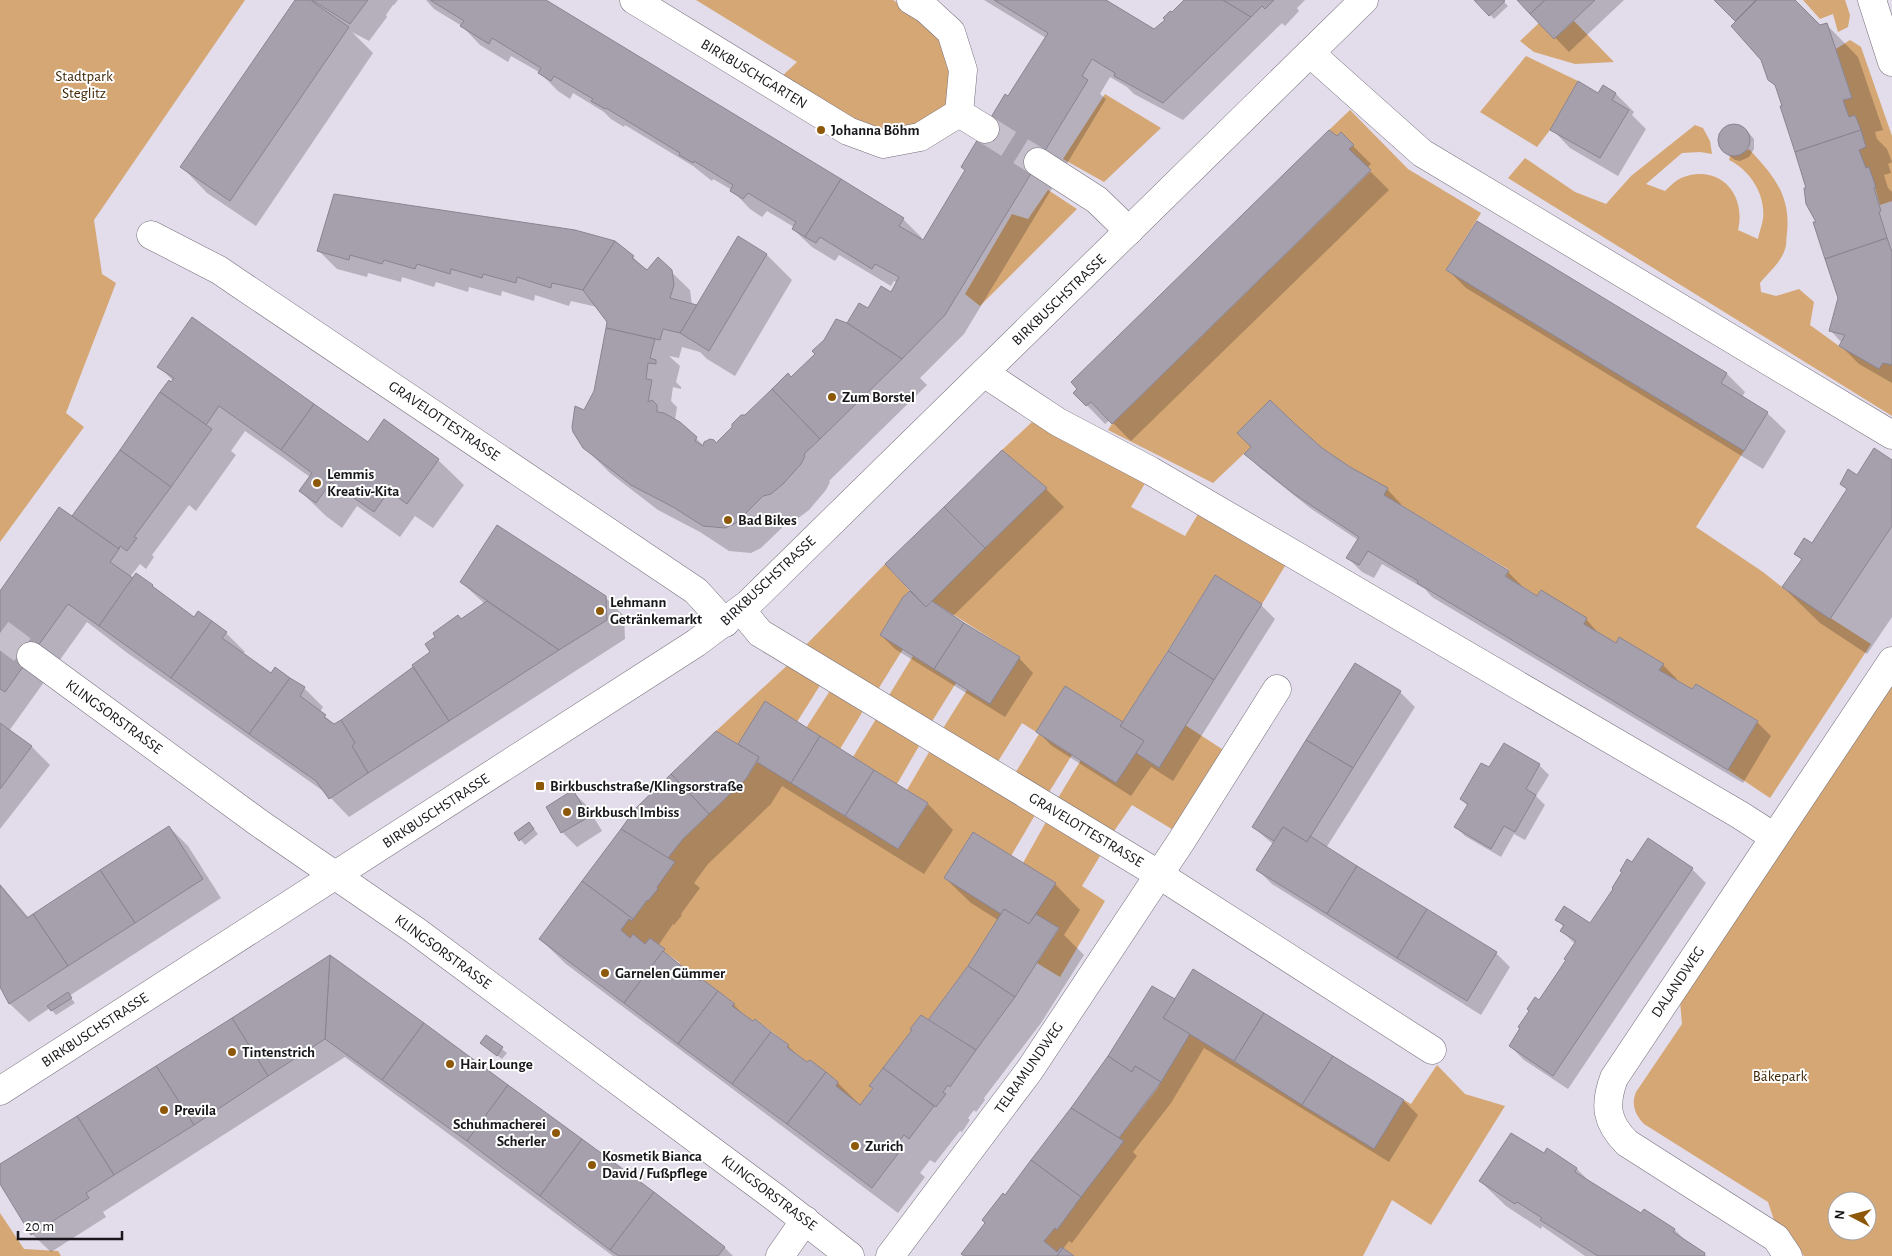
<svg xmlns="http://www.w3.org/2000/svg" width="1892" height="1256" font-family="'Alegreya Sans',sans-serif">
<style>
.green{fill:#d5a775;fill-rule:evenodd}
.shadow{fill:#0003}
.building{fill:#a69fac;stroke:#8a8491}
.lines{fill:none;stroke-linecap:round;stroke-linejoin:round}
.minor-tunnel{stroke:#c5becb;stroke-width:28;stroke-dasharray:28 14;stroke-linecap:butt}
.minor-casing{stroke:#756f7b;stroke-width:29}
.minor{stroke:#fff;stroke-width:28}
.poi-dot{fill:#8d5809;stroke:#fff;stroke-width:2}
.labels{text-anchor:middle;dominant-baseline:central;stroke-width:4;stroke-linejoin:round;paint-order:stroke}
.street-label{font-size:15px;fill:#19171b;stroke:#fff}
.park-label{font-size:15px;fill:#3f2604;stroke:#fff}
.poi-label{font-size:15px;font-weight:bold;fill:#19171b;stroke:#fff;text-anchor:start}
</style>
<rect width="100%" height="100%" fill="#e3dcea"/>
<g class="green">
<polygon points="0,0 245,0 94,220 102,274 116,283 66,413 84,427 0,542"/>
<polygon points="696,0 893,0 923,18 936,29 951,58 947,102 940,112 921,126 871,132 778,80 797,62"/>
<polygon points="1803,0 1845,0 1850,15 1848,27 1838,32 1833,14 1820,19"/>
<polygon points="1574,21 1614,62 1575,64 1534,52 1520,41 1539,23 1554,39"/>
<polygon points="1850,40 1861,47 1892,136 1892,201 1880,205 1869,167 1866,168 1859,150 1861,130 1855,116 1849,117 1843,100 1852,97 1836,49"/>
<polygon points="1526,56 1578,81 1550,130 1537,147 1480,112"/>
<polygon points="1105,94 1161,128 1104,182 1063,159"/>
<polygon points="1350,110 1408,169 1481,213 1446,270 1744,451 1696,527 1763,572 1782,587 1871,644 1770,798 1728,770 1758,721 1696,684 1692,689 1659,670 1663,664 1619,637 1616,643 1584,624 1541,591 1537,596 1506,576 1509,570 1384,495 1350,467 1322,448 1293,422 1270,400 1237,433 1251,447 1213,483 1108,430 1112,424 1371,171 1349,149 1341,132 1337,136 1329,130"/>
<path d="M1695,125L1703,128L1710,141L1712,154L1700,152L1682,153L1646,184L1665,191C1671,185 1678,178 1687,176C1723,166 1746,197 1738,230L1758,239C1759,232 1762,226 1763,219C1766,195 1750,170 1729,160L1730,156L1740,155L1749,149C1773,175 1791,195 1787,233C1786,238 1787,244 1785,249C1782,261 1768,273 1760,283L1761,292L1776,296L1799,289L1814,302L1810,325L1839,346L1879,369L1883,363L1892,365V416L1508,178L1525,158L1575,192L1606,204L1631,176Z"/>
<polygon points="1048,190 1077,209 980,306 965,294 1012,214 1028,219"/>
<polygon points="1032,422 1147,480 1131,507 1185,536 1201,509 1288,561 1262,604 1215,575 1123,722 1065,686 1036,732 1022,723 997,763 942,730 967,690 990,703 1020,657 932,601 1046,488 1002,450"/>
<polygon points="885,564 910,591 903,597 880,635 903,649 877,691 804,647"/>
<polygon points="913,656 956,683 931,723 888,697"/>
<polygon points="792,661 824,679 797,722 738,744 716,731"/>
<path d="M1892,683V1256H1804L1790,1234L1774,1220L1768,1202L1644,1124C1635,1114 1631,1105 1636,1092L1682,1024L1680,1001ZM1837,1201H1867V1231H1837Z"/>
<polygon points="833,686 866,706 840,749 806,728"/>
<polygon points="879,714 923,739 897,784 853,757"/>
<polygon points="1185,725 1225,751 1175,831 1132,805 1110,837 1055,803 1081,760 1116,782 1136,753 1159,768"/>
<polygon points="1039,734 1072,755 1046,797 1014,775"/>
<polygon points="932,747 1035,815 1011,856 973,832 944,878 1001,914 968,966 928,1020 920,1016 911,1029 912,1030 870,1086 873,1088 860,1105 836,1086 838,1082 810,1060 807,1062 787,1047 788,1044 755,1019 753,1021 732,1006 734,1003 702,979 700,981 679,965 680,963 663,951 664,949 650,938 645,944 633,935 630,938 621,930 629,919 632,921 675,862 668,858 683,839 746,779 757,762 898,849 928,804 907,790"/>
<polygon points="1046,822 1100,856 1082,886 1105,901 1060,977 1037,963 1059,929 1036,914 1023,863"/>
<polygon points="1190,1034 1374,1149 1404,1100 1411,1104 1437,1065 1465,1094 1505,1106 1431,1225 1392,1200 1363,1256 1074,1256 1061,1247 1057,1252 1044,1241 1055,1228 1057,1229 1123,1141 1119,1138 1157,1089"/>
<polygon points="0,1213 24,1249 58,1251 61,1256 0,1256"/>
</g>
<g class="shadow">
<polygon points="297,0 398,0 394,5 393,5 386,15 387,17 369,41 352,32 373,53 256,226 207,193 182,167"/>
<polygon points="426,0 544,0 903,219 922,238 920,240 924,242 1046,38 984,0 1107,0 1112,5 1154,31 1186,0 1305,0 1297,8 1299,11 1285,26 1282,23 1183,120 1134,94 1127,87 1110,77 1100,94 1106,99 964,334 920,378 927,385 829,481 830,482 826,490 809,510 797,519 789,521 761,548 751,553 729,551 700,532 658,510 610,473 584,447 584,412 595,392 608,322 597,307 571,301 569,306 535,295 534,301 502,291 501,296 469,287 468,292 436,282 434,287 402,277 401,282 368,273 367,277 337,269 319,251 633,257 647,271 658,259 690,290 692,305 697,307 739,238 767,255 792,280 735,376 707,359 700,352 682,347 679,358 669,356 680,366 676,382 681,387 681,389 673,387 671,401 677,407 675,420 680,423 704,446 716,444 745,416 791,379 848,325 892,293 897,283 894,281 891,286 839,255 835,261 812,247 793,229 794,227 767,211 762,217 750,209 732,190 713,179 712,181 693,166 625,125 624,127 611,119 604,112 573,93 570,99 558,91 539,72 511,56 508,62 480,45 462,26 434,9"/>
<polygon points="1476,0 1502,0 1508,6 1494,19"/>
<polygon points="1519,0 1624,0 1569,52"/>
<polygon points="1716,0 1795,0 1820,26 1826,24 1858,57 1883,130 1875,132 1877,139 1887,149 1892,162 1888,164 1891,173 1884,175 1888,188 1892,192 1892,383 1859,364 1841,346 1842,343 1830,330 1840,298 1784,106 1778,88 1769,80 1762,59 1737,22"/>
<polygon points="1603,87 1616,94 1634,112 1632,115 1646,129 1618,176 1570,148 1552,129 1599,95"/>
<polygon points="1737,125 1746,130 1754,139 1754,149 1749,157 1740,161 1735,160 1727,154 1720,145 1720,135 1727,127"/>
<polygon points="1341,134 1371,164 1367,168 1389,190 1131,441 1110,420 1105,424 1075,393"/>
<polygon points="1477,223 1727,374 1745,392 1742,397 1767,413 1786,431 1763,469 1466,288 1448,270"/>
<polygon points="159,366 368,444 384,421 438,460 464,485 433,528 415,516 400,537 357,506 342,528 326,516 300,491 310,477 245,431 231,451 236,455 196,511 189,505 152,555 154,557 146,569 140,564 130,577 133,580 137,575 194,618 213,624 226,633 245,652 242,654 271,675 304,688 323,707 320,712 335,725 415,667 432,652 461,620 485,604 461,582 605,597 624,616 625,639 349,817 326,793 126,652 87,622 9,731 32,747 50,765 0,829 0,593 73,518 169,382 171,384 173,381"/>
<polygon points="1322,449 1349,468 1387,489 1401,504 1400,506 1508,572 1522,586 1521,587 1538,597 1586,619 1600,635 1616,644 1663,665 1677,679 1676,681 1757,722 1771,736 1743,783 1432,597 1425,589 1382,564 1374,578 1362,572 1348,558 1358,540 1310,508 1260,468 1246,454"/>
<polygon points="1892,461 1892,617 1867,654 1820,623 1783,587 1802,560 1796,554 1812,545 1848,490 1841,484"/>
<polygon points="1046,489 1064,507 953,616 1019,658 1033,673 1005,717 895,649 881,635 904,598"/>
<polygon points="1261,605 1275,619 1173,781 1151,767 1131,796 1052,746 1038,732 1123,723"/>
<polygon points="1355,664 1400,692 1415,707 1326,848 1496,953 1510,967 1481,1015 1272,884 1258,870 1273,844 1253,827"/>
<polygon points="765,703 928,804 953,830 924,874 782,786 771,804 708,864 694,883 700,888 681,914 682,915 674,925 673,924 658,946 691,976 734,1005 750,1021 788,1046 803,1061 838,1083 861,1106 874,1089 871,1086 914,1030 929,1021 969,966 998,920 971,903 945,878 1055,884 1080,910 1064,935 1084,955 1041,1023 984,1098 985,1100 976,1112 974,1110 968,1118 970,1120 962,1132 960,1131 935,1163 930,1160 920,1173 925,1177 898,1213 566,964 540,939 739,746"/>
<polygon points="1539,765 1549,775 1536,796 1545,805 1525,840 1514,834 1501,857 1465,836 1456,827 1468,806 1461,799 1490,769"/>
<polygon points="573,792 587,806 602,831 577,847 562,832 547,807"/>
<polygon points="529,823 538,834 525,845 515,833"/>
<polygon points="169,827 188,846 221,898 69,996 75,1003 56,1015 50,1008 29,1022 10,1004 0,985 0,884 29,918"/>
<polygon points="1632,863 1692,869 1706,883 1568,1089 1524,1060 1510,1046 1567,960 1575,944 1562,931 1564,927 1557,920 1591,925"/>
<polygon points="330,956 582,1140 725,1248 733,1256 613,1256 345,1057 103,1212 106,1217 51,1252 32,1234 0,1182 0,1165"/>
<polygon points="1193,971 1404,1101 1418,1115 1389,1162 1204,1048 1171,1103 1133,1152 1137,1156 1072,1243 1069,1241 1063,1249 1072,1256 965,1256 1005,1196 1175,1001"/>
<polygon points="486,1037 507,1053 502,1059 481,1043"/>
<polygon points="1544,1155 1577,1169 1591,1183 1642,1215 1674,1229 1688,1243 1707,1256 1585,1256 1542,1226 1541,1229 1506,1206 1480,1181"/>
</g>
<g class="building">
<polygon points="295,0 310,0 349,27 230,201 180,167"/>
<polygon points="312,0 368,0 350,24"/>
<polygon points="430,0 546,0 841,179 805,237 792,229 796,222 748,193 743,199 730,191 733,185 694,161 693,163 679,155 680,153 606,108 605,109 591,101 593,99 554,76 551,81 538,73 541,68 492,38 489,44 460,26 464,21"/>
<polygon points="994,0 1106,0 1154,29 1165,20 1163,18 1170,11 1172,12 1184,0 1223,0 1251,17 1163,103 1114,76 1115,73 1092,59 1082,76 1088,80 945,315 902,359 847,323 859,303 868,308 881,286 891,292 899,277 875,264 872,269 820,237 816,243 805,237 841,179 904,218 899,226 923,240 965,170 961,167 1005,94 1008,96 1048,33"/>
<polygon points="1223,0 1274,0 1265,9 1262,6 1251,17"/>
<polygon points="1474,0 1503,0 1505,1 1489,16"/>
<polygon points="1517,0 1545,0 1530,14"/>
<polygon points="1545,0 1595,0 1554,39 1530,14"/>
<polygon points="1714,0 1756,0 1735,21"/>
<polygon points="1757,0 1795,0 1820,25 1827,23 1852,98 1843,100 1849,117 1855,115 1861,130 1795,152 1780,106 1782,106 1775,85 1768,80 1761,60 1731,26"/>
<polygon points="1578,81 1598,93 1603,85 1616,93 1612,100 1629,110 1600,158 1550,130"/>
<circle cx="1734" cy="140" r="16"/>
<polygon points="1329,130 1337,136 1341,132 1354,145 1349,149 1371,170 1112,424 1091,402 1086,406 1073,393 1077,389 1071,382"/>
<polygon points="1861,130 1866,147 1859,150 1866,168 1869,167 1876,187 1874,188 1881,211 1879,212 1887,238 1825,259 1813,222 1816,222 1806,204 1804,188 1806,188 1795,152"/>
<polygon points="334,194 575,230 615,241 583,290 552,283 551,288 517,277 516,283 483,274 482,278 451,269 450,274 417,264 415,269 384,260 382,264 350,255 349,260 317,251"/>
<polygon points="1477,221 1727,373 1721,383 1768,412 1744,451 1446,270"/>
<polygon points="738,236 767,254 709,351 680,333"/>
<polygon points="1887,238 1892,252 1892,365 1883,363 1879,369 1839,346 1845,335 1829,331 1838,298 1825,259"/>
<polygon points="615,241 634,256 632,258 647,270 658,257 672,270 674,285 670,298 697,305 680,333 663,329 660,340 606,328 607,322 583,290"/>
<polygon points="192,317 314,404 281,450 219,406 206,425 160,392 169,380 171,382 174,378 157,367"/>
<polygon points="836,319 847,323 902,359 820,439 772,389 788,373 791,377 815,354 812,351 824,340"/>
<polygon points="606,328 655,339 650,358 656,360 656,364 648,363 646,379 652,380 648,402 652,400 657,405 657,412 664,413 680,422 697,437 695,441 703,446 704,442 710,439 714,440 716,443 732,427 732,424 741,415 745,415 772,389 820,439 804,454 805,456 801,464 783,484 771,494 763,496 736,523 725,528 703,526 673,507 631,485 583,448 573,432 572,427 575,406 584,410 594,391"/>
<polygon points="160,392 212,429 171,487 120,450"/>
<polygon points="1270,400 1293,422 1322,448 1350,467 1388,488 1384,495 1509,571 1505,576 1537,596 1541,590 1587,618 1584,624 1616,643 1619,637 1664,664 1659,670 1692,689 1696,684 1758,721 1728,770 1417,583 1418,581 1368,551 1359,565 1346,558 1359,537 1294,494 1244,454 1251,447 1237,433"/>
<polygon points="314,404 368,442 384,419 439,459 407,504 389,491 374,512 331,482 316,503 299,491 312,473 281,450"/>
<polygon points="1874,448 1892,460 1892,526 1830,619 1782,587 1802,559 1794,554 1804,538 1812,543 1847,489 1840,484 1848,469 1857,475"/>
<polygon points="120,450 171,487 134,537 137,538 127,551 120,546 119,549 72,516"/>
<polygon points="1002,450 1047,488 985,548 944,507"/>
<polygon points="59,507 119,549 110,562 133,578 99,626 68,604 5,692 0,689 0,591"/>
<polygon points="944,507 985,548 926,607 885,564"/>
<polygon points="497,525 606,596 607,620 559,650 460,582"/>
<polygon points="136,573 153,585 152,586 194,617 198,611 212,621 171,678 99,626"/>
<polygon points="1215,575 1262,604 1214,680 1168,651"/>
<polygon points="910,591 926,607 932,601 964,623 934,669 880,635 903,597"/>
<polygon points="487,601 559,650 449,721 412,665 430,652 425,644 435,637 433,633 458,615 461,619"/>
<polygon points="212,621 227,632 222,638 271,673 275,667 290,678 249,734 171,678"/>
<polygon points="964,623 1020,657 990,704 934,669"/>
<polygon points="1168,651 1214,680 1159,768 1136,753 1144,741 1120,726"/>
<polygon points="1355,663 1401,691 1353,768 1306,740"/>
<polygon points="413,667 449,721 368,773 352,746 355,743 341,720"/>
<polygon points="290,678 305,687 300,696 326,715 324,717 334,724 341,720 355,743 352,746 368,773 329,799 316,781 249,734"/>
<polygon points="1065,686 1123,722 1120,726 1144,741 1116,783 1036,732"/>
<polygon points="765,701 820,736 791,783 757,762 759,757 738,744"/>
<polygon points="0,723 32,746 0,789"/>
<polygon points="716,731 759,757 746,779 709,814 671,774"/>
<polygon points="820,736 874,770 845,816 791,783"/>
<polygon points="1306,740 1353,768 1307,842 1283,827 1274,841 1252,827"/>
<polygon points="1504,743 1540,764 1526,789 1536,795 1515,832 1504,826 1491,849 1454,827 1468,804 1460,799 1481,763 1489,767"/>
<polygon points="874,770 928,803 898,849 845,816"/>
<polygon points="671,774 709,814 683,839 668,858 621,829 636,808"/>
<polygon points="573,790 589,817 561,833 546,807"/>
<polygon points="529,822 534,829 519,841 514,833"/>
<polygon points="169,826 203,879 135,923 100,870"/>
<polygon points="1283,827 1307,842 1310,836 1357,866 1327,914 1256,870"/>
<polygon points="621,829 675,862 657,887 658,889 648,901 647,900 633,919 582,881"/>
<polygon points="973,832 1056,883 1029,924 1004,909 1001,914 944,878"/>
<polygon points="1648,838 1693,868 1553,1076 1509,1046 1520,1028 1518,1027 1529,1011 1527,1009 1535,997 1539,1000 1566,960 1564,959 1576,941 1560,931 1564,925 1555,920 1564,906 1590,923 1613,889 1612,888 1622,872 1620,871 1627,859 1632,862"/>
<polygon points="1357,866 1427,909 1397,958 1327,914"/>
<polygon points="100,870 135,923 68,966 33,914"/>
<polygon points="582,881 633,919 632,921 629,919 621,930 630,938 633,934 645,944 650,938 665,949 624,1003 539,939"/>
<polygon points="0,885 27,918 33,914 68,966 9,1004 0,987"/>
<polygon points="1004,909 1029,924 1036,914 1059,928 1015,997 968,966"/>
<polygon points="1427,909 1497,952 1467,1001 1397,958"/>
<polygon points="663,951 700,981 702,979 718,991 678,1044 624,1003"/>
<polygon points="330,955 424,1023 382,1080 325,1039"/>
<polygon points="330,955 325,1039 268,1076 232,1018"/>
<polygon points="968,966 1015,997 976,1050 928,1020"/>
<polygon points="1193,969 1264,1013 1234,1061 1163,1018"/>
<polygon points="1152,986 1175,999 1163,1018 1190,1034 1161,1082 1135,1066 1132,1072 1108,1056"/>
<polygon points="718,991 735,1004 732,1006 753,1021 755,1019 771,1032 732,1084 678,1044"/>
<polygon points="68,992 72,998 51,1011 47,1006"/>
<polygon points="1264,1013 1333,1056 1302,1105 1234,1061"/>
<polygon points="921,1015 976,1050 950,1087 948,1085 943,1092 946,1094 936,1107 883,1068 912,1030 910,1029"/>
<polygon points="232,1018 268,1076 194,1125 156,1066"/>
<polygon points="424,1023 508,1085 467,1141 382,1080"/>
<polygon points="771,1032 789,1045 787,1047 807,1062 810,1060 826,1072 787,1124 732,1084"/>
<polygon points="486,1035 503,1047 497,1056 480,1043"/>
<polygon points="1108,1056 1132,1072 1135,1066 1161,1082 1119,1138 1071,1108"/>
<polygon points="1333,1056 1404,1100 1374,1149 1302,1105"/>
<polygon points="156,1066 194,1125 114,1175 77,1116"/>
<polygon points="883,1068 934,1106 909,1139 904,1135 895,1147 900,1151 872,1188 787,1124 826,1072 838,1082 836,1086 860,1105 873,1088 869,1086"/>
<polygon points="508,1085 582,1139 540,1196 467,1141"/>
<polygon points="1071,1108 1124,1141 1081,1197 1031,1160"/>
<polygon points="77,1116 114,1175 86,1193 89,1198 31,1235 0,1184 0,1164"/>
<polygon points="1511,1133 1544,1153 1547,1148 1577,1168 1575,1172 1641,1213 1644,1209 1675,1229 1673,1232 1705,1253 1704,1256 1598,1256 1540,1220 1542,1218 1517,1202 1515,1204 1479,1181"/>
<polygon points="582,1139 654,1192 610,1250 540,1196"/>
<polygon points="1031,1160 1081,1197 1057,1230 1055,1228 1044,1241 1057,1252 1061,1247 1063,1248 1057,1256 964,1256 961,1254 985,1223 982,1220 1003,1193 1005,1195"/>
<polygon points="654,1192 725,1247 718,1256 619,1256 610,1250"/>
<polygon points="1063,1248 1074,1256 1057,1256"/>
</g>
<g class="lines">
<g class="minor-tunnel">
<polyline points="985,129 1038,162"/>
<polyline points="0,633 31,656"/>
</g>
<defs>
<g id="minor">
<polyline points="634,0 848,131 883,144 920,137 959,113"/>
<polyline points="911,0 926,9 951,32 963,70 959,113"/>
<polyline points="1872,0 1892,62"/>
<polyline points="1310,53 1422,153 1892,435"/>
<polyline points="959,113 985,129"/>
<polyline points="1038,162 1097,200 1129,231"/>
<polyline points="151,235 219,270 241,285 696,591 725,623"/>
<polyline points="984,373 1058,422 1151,471 1740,815 1774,837"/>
<polyline points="741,610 760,633 1158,874 1432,1050"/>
<polyline points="31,656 259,823 416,931 777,1199 850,1256"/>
<polyline points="0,1091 696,643 748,604 1364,0"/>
<polyline points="780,1256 805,1220"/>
<polyline points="890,1256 1029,1071 1182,840 1277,689"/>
<path d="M1788,1256L1776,1238L1627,1143C1606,1122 1604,1105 1614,1078L1892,661"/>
</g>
</defs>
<use href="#minor" class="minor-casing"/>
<use href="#minor" class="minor"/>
</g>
<g class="poi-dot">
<circle cx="821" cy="130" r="5"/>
<circle cx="832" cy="397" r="5"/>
<circle cx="317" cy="483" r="5"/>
<circle cx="728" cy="520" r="5"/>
<circle cx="600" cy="611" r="5"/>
<rect x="535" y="781" width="10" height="10" rx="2.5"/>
<circle cx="567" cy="812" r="5"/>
<circle cx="605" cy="973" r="5"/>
<circle cx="232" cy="1052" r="5"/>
<circle cx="450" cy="1064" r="5"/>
<circle cx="164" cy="1110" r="5"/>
<circle cx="556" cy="1133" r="5"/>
<circle cx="855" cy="1146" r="5"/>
<circle cx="592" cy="1165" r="5"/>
</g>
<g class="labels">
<g class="street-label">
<text transform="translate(754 74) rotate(31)">BIRKBUSCHGARTEN</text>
<text transform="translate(1059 300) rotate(-44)">BIRKBUSCHSTRASSE</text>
<text transform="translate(444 421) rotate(34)">GRAVELOTTESTRASSE</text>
<text transform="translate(768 581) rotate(-43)">BIRKBUSCHSTRASSE</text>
<text transform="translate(114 717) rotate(36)">KLINGSORSTRASSE</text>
<text transform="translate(436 811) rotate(-33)">BIRKBUSCHSTRASSE</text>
<text transform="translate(1086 830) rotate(31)">GRAVELOTTESTRASSE</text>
<text transform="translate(443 952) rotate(36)">KLINGSORSTRASSE</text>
<text transform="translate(1678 982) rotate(-56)">DALANDWEG</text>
<text transform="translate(95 1030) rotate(-33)">BIRKBUSCHSTRASSE</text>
<text transform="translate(1029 1068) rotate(-55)">TELRAMUNDWEG</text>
<text transform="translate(769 1193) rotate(37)">KLINGSORSTRASSE</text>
</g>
<g class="park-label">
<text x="84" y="76">Stadtpark<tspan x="84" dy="17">Steglitz</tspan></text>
<text x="1780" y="1076">Bäkepark</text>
</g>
<g class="poi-label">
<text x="831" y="130">Johanna Böhm</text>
<text x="842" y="397">Zum Borstel</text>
<text x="327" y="474">Lemmis<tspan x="327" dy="17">Kreativ-Kita</tspan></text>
<text x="738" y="520">Bad Bikes</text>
<text x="610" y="602">Lehmann<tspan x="610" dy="17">Getränkemarkt</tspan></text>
<text x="550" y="786">Birkbuschstraße/Klingsorstraße</text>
<text x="577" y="812">Birkbusch Imbiss</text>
<text x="615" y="973">Garnelen Gümmer</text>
<text x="242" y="1052">Tintenstrich</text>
<text x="460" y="1064">Hair Lounge</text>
<text x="174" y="1110">Previla</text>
<text x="546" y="1124" text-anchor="end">Schuhmacherei<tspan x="546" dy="17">Scherler</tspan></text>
<text x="865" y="1146">Zurich</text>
<text x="602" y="1156">Kosmetik Bianca<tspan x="602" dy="17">David / Fußpflege</tspan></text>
</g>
</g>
<g transform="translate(1852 1216) rotate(276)"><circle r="24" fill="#ffffff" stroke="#a3a2a4"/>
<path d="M0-4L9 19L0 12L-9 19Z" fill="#8d5809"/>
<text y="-8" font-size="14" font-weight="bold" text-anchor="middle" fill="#19171b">N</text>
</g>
<path d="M18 1231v8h104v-8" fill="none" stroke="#19171b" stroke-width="2.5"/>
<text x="25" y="1231" font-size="15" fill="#19171b" stroke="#ffffff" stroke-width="4" paint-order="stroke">20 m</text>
</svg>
